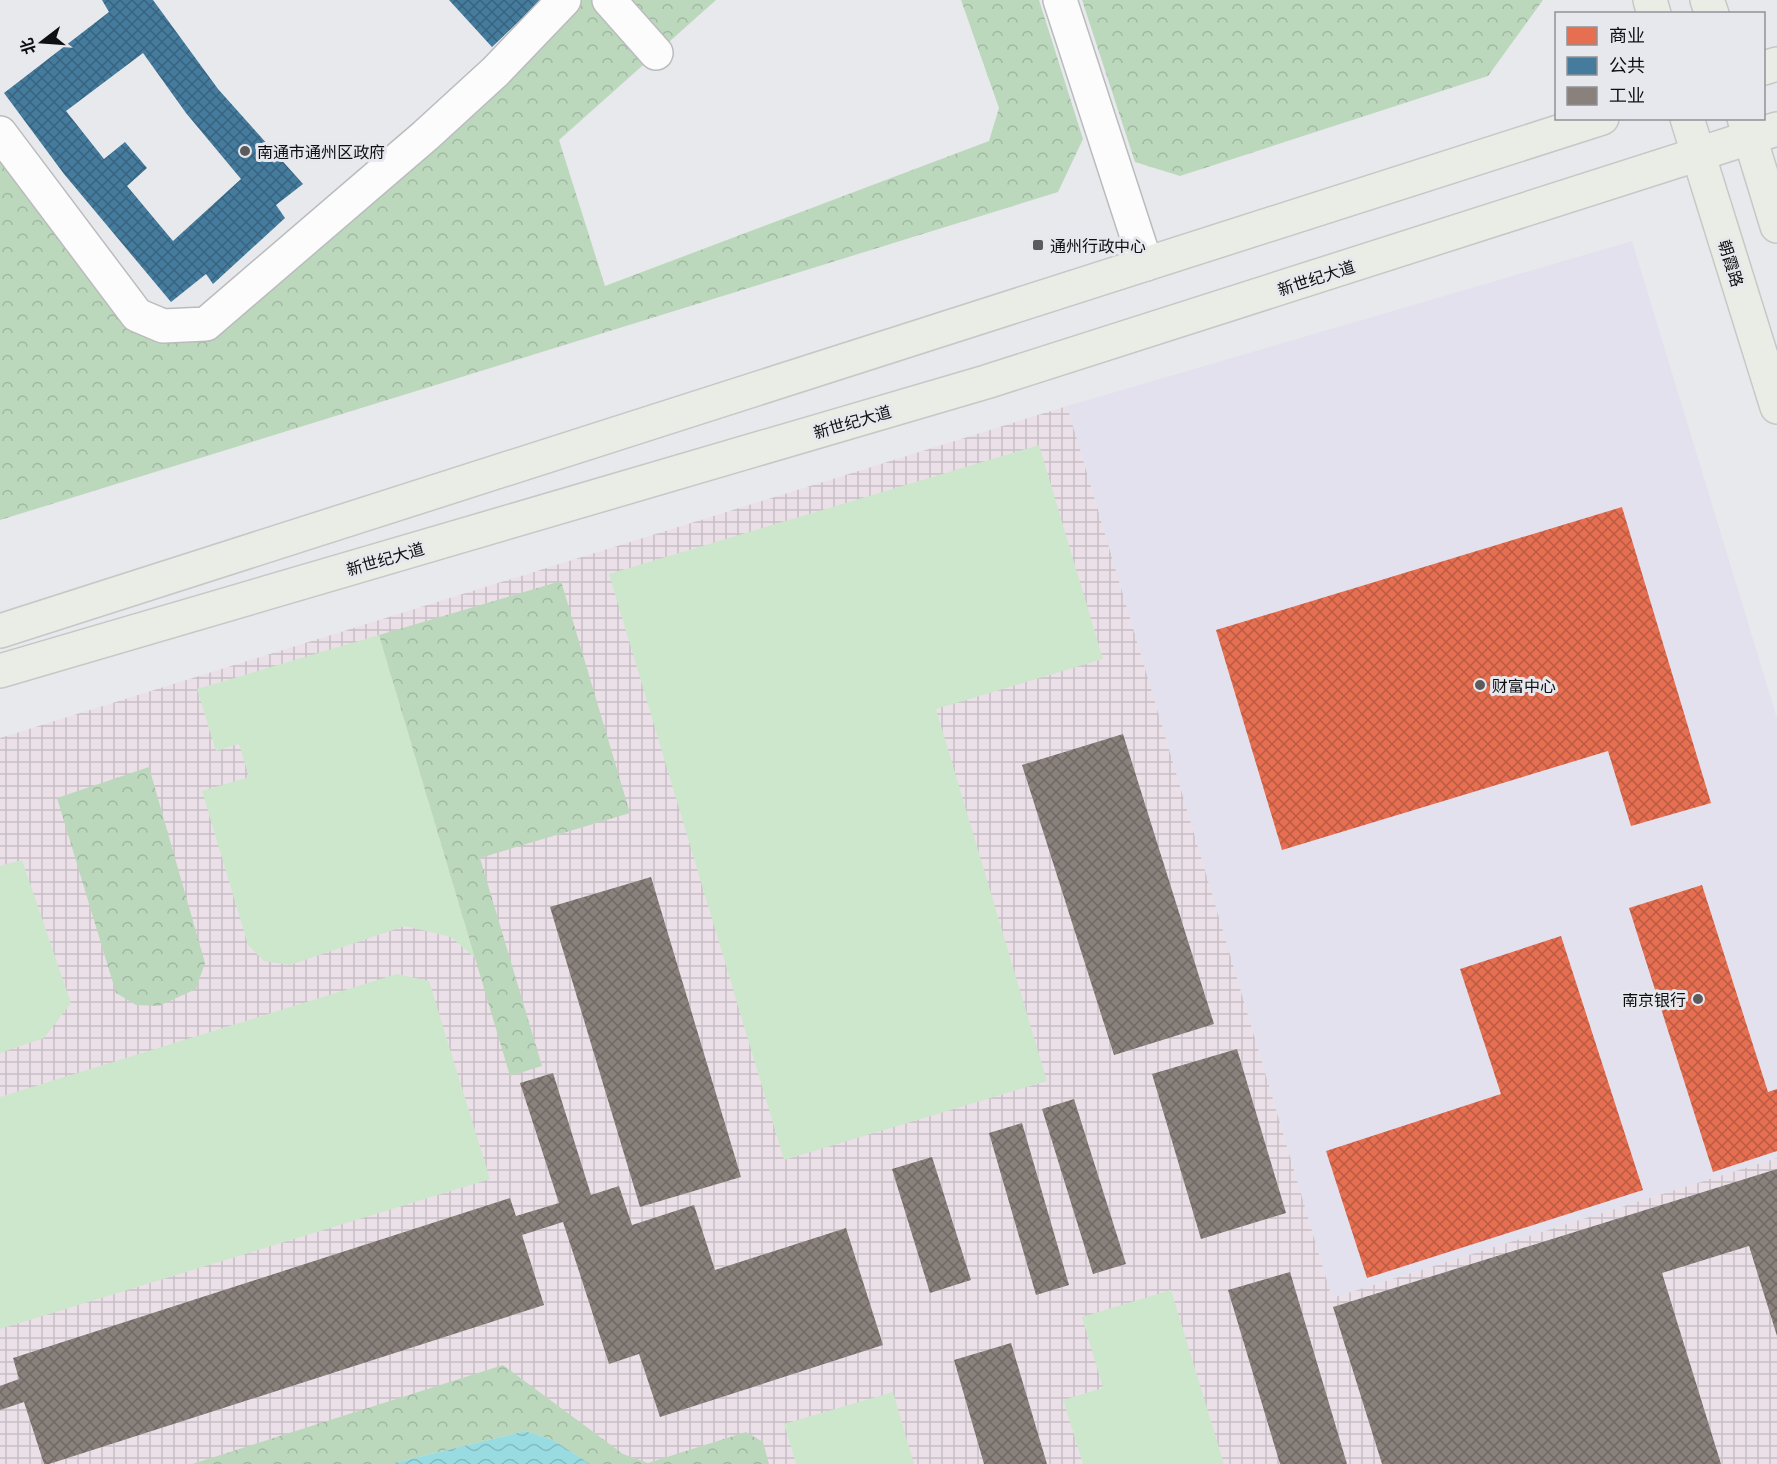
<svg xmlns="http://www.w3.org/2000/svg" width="1777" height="1464" font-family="Georgia,'Noto Sans SC',serif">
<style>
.commercial{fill:#e4e1ef}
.industrial{fill:url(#industrial-grid)}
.green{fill:#cce7cc}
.forest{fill:url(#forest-crowns)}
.water{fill:url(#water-waves)}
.shops{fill:url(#shops-cross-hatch)}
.public{fill:url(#public-cross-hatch);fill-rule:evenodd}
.industry{fill:url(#industry-cross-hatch)}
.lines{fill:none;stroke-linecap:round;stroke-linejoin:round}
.minor-casing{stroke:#babbbd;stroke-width:36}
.major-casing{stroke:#c7c7c8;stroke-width:36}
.minor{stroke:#fcfcfc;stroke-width:33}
.major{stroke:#eaede5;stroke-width:33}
.poi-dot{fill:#5b5b5e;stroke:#e7e8ed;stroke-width:2}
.labels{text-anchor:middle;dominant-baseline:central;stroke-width:6;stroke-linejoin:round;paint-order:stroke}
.poi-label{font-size:16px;fill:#0f0f11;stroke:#e7e8ed;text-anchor:start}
.street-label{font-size:16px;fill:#0f0f11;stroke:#e7e8ed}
</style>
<defs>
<pattern id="industrial-grid" width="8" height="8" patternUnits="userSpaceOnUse" patternTransform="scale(1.5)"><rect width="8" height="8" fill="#ebe0e8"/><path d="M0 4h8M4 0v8" fill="none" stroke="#c8bfc6"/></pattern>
<pattern id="forest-crowns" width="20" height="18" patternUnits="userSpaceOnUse" patternTransform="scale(1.5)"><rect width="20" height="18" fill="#bcd8bc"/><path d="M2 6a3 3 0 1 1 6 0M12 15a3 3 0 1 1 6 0" fill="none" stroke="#a0b8a1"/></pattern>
<pattern id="water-waves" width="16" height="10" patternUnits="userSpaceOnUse" patternTransform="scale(1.5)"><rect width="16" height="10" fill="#98dce2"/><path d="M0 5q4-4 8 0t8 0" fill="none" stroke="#82bcc1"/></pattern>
<pattern id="shops-cross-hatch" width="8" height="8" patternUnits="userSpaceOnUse" patternTransform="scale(1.5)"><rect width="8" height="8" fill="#e76f51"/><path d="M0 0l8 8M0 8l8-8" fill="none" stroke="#ba5a42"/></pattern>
<pattern id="public-cross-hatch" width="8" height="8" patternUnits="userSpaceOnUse" patternTransform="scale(1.5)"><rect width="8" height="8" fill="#457b9d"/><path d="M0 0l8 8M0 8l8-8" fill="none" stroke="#38637f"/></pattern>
<pattern id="industry-cross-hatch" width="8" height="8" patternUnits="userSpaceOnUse" patternTransform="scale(1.5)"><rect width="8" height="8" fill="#8a817c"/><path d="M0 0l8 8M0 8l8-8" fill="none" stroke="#6f6864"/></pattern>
</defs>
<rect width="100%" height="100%" fill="#e8e9ec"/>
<polygon class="commercial" points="1632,241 1777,718 1777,1158 1332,1298 1067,406"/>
<polygon class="industrial" points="1067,406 1332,1298 1777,1158 1777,1464 590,1464 525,1431 390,1464 0,1464 0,738"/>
<g class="green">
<polygon points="1039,445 1103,659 936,709 1047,1081 784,1160 609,574"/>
<polygon points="379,635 475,958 451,937 405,926 290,965 264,961 248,945 202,791 249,777 239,744 216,751 197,689"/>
<polygon points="22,860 71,1003 44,1038 0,1053 0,866"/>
<polygon points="397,974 429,981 490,1179 0,1329 0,1097"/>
<polygon points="1171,1290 1224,1464 1083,1464 1063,1400 1103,1388 1082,1317"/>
<polygon points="893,1392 914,1464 796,1464 784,1424"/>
</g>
<g class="forest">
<polygon points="564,0 716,0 559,140 605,286 989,141 999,108 961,0 1039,0 1083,139 1058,192 0,520 0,133 137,315 206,323"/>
<polygon points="1082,0 1543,0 1488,76 1180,176 1135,162"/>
<polygon points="561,581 630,813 480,858 542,1066 510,1076 379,635"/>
<polygon points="149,767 205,963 196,989 159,1006 136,1005 116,993 57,798"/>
<polygon points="503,1365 623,1454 648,1463 746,1432 763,1442 769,1464 590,1464 553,1440 525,1431 390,1464 192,1464"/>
</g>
<polygon class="water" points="525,1431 553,1440 590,1464 390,1464"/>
<g class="shops">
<polygon points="1622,507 1711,803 1631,826 1608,751 1282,850 1216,630"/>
<polygon points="1702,885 1768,1092 1777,1089 1777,1151 1713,1172 1629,908"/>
<polygon points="1561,936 1643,1190 1367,1278 1326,1151 1501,1094 1460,969"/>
</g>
<g class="public">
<path d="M102,0H153L218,89L303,184L276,205L285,218L213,284L206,274L171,302L64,174L4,93L109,12ZM143,53L186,113L241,179L173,241L127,186L147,168L125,142L104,159L66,111Z"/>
<polygon points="449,0 541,0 492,47"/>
</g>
<g class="industry">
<polygon points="1123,734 1214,1024 1114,1055 1022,765"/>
<polygon points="651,877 741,1177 640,1207 550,907"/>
<polygon points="1237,1049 1286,1213 1201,1239 1152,1074"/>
<polygon points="553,1073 591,1195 619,1186 632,1225 694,1205 715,1270 846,1228 883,1345 660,1417 639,1354 609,1364 563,1222 522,1235 544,1305 49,1464 44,1464 24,1402 0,1410 0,1386 19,1379 13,1358 510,1198 516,1216 559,1203 520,1083"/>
<polygon points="1074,1099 1126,1264 1093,1274 1042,1109"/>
<polygon points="1022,1123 1069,1285 1036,1295 989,1133"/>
<polygon points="932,1157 971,1280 930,1293 892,1169"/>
<polygon points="1777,1169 1777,1336 1749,1246 1662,1273 1721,1464 1382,1464 1333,1307"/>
<polygon points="1290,1272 1347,1464 1280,1464 1228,1290"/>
<polygon points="1011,1343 1047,1464 984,1464 954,1360"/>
</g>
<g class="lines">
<defs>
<g id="minor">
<polyline points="609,0 656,53"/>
<polyline points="1060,0 1146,264"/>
<polyline points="0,133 137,315 163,326 206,324 425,136 496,71 564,0"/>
</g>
<g id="major">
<polyline points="1650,0 1654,14"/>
<polyline points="1707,0 1712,14"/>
<polyline points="1764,68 1777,64"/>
<polyline points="1687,118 1777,407"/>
<polyline points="1744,118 1777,226"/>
<polyline points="0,631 1602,118"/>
<polyline points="0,671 986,382 1777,129"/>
</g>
</defs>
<use href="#minor" class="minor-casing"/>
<use href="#major" class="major-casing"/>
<use href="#minor" class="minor"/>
<use href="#major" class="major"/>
</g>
<g class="poi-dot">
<circle cx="245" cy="151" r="6"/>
<rect x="1032" y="239" width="12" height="12" rx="3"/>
<circle cx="1480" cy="685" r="6"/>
<circle cx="1698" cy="999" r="6"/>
</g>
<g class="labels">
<g class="poi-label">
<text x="257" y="151">南通市通州区政府</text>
<text x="1050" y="245">通州行政中心</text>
<text x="1492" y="685">财富中心</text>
<text x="1686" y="999" text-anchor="end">南京银行</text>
</g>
<g class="street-label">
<text transform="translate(1732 263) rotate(73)">朝霞路</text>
<text transform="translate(1316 277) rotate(-18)">新世纪大道</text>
<text transform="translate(852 421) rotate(-16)">新世纪大道</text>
<text transform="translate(385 558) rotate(-16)">新世纪大道</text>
</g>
</g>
<rect x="1555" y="12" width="210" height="108" fill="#e7e8ed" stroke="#919195" stroke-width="1.5"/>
<rect x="1567" y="27" width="30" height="18" fill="#e76f51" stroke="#919195" stroke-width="1.5"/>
<text x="1609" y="42" font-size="18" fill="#0f0f11">商业</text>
<rect x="1567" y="57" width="30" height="18" fill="#457b9d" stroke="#919195" stroke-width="1.5"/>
<text x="1609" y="72" font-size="18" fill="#0f0f11">公共</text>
<rect x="1567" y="87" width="30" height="18" fill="#8a817c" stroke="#919195" stroke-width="1.5"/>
<text x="1609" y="102" font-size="18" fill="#0f0f11">工业</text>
<g transform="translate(42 42) rotate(253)" stroke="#e7e8ed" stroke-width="4.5" paint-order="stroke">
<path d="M0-4.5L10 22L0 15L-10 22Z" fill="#0f0f11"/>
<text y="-9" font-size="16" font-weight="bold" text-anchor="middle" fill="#0f0f11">北</text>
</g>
</svg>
